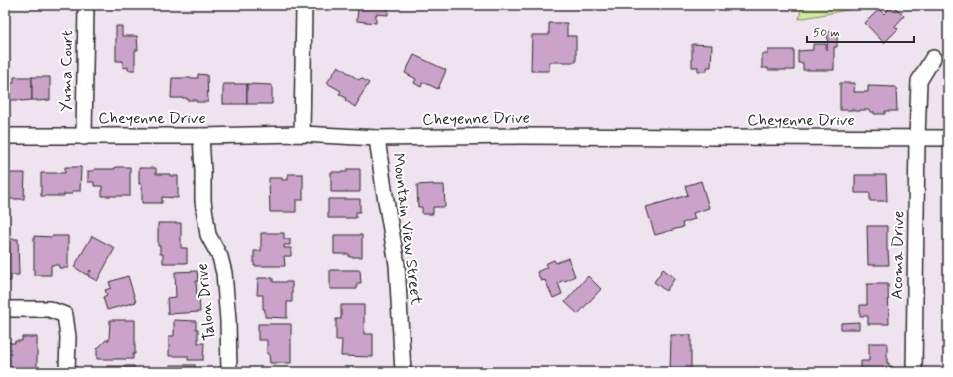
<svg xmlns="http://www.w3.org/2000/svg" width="953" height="377" font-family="Mynerve,sans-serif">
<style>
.green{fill:#cfe9a0;stroke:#7d8a66}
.building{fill:#cba3ca;stroke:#2b2b2b}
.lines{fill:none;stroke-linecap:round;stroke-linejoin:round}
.minor-casing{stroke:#2b2b2b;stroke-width:18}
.minor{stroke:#fff;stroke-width:15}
.labels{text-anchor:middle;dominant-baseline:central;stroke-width:4;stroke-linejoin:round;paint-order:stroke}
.street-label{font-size:16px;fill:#2b2b2b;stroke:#fff}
</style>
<rect width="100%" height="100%" fill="#efe3ef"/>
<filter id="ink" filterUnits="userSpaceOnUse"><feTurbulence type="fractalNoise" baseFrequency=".025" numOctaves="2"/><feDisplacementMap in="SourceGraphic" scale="8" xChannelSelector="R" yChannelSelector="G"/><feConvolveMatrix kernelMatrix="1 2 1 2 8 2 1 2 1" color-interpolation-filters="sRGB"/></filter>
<g filter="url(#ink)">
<polygon class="green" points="802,5 856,5 857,8 799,19"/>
<g class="building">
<polygon points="358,5 388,6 388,15 376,14 376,23 357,21"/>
<polygon points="893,5 904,16 895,26 898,29 884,43 865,23 879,9 884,14"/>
<polygon points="929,5 948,5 948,8 932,6 933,5"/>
<polygon points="549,23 567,23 567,36 576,36 576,62 549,62 549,71 531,71 532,35 549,35"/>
<polygon points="116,26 122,26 122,36 137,36 138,50 135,50 135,70 128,70 128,67 123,68 123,61 116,61"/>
<polygon points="828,32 837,32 837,47 834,47 834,70 803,70 803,63 798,63 798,51 813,50 813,44 826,44 826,50 827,50"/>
<polygon points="692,44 712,45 711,67 707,67 707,71 698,71 698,67 692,67"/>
<polygon points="768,50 794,50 794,70 768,70 768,68 762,68 762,54 768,54"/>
<polygon points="414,55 446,70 438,89 423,82 421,87 414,83 416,79 405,73"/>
<polygon points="338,66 359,80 361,78 369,83 358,100 359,100 355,107 345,100 346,98 339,94 341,91 327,83"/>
<polygon points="198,74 207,75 208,102 196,102 196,100 187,100 187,98 171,98 172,78 198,78"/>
<polygon points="14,77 32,77 32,100 21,101 21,100 5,100 5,83 14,83"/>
<polygon points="32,77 50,77 50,100 37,101 37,100 32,100"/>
<polygon points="840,83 855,83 854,92 868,92 868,86 896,87 897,111 885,111 885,114 874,114 874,112 870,112 869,110 860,110 860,111 854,111 854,110 840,110"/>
<rect x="223" y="84" width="24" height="20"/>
<polygon points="247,84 272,85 272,104 247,104"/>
<polygon points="65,167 81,167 80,191 72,191 72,194 64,194 64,196 41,196 41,173 65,173"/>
<polygon points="115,167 130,167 130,196 102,196 102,186 94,186 94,182 88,182 88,171 94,171 94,169 115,169"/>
<polygon points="139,168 156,168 156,174 170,174 170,176 178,176 178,198 162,197 162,203 142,203 142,184 139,184"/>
<polygon points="347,169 360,169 360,192 331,192 331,172 347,172"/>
<polygon points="10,173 25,173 24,199 5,199 5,174 10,174"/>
<polygon points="288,174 303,174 303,200 296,200 296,212 270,212 269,178 282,178 282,180 288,180"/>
<polygon points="855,175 886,175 887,201 870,201 870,193 855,193"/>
<polygon points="701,181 709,208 693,213 695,219 682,223 683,227 655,235 646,207 688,195 685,186"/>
<polygon points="433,184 433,185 444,185 445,207 433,207 433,214 422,214 422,207 418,207 417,185"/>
<polygon points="328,199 360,199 360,212 356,212 356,218 328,218"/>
<polygon points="158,223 181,223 181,248 187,248 187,263 163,263 163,254 160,254 160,246 158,246"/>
<polygon points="867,226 887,226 887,251 888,251 889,265 868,265"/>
<polygon points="261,233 284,233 284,239 290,239 290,245 284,245 284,248 291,248 291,256 284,256 285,266 254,266 254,251 261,251"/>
<polygon points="5,235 6,235 6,239 18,239 19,275 11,275 11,281 5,281"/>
<polygon points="334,235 362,235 362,257 349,257 349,254 334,254"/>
<polygon points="34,236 52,237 52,236 68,236 68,268 59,268 59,265 51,265 51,275 34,275"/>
<polygon points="92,236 115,248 97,281 88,276 91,271 90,270 87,275 74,267"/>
<polygon points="568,258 575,276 565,281 564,280 558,283 562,294 553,298 545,280 541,281 537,272 547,267 545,264 554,260 556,263"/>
<polygon points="663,269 675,278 666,291 654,282"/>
<polygon points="330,270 360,270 361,283 357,283 357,289 330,289"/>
<polygon points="197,271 198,281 196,281 197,297 199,296 200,312 168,314 167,298 176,297 175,272"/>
<polygon points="128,276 136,302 107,310 103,297 107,295 105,290 111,288 109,282"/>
<polygon points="588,276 601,289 578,314 565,302"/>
<polygon points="258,278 273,278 273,282 292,282 292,302 287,302 287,318 265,317 265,309 263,309 263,295 257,295"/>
<polygon points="867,284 888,284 889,324 868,324 868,316 860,316 860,305 867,305"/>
<polygon points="341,305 364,305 364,334 373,334 373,357 341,356 342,340 336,340 336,319 341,319"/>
<polygon points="110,320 135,320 135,354 133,354 133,359 97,359 97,349 106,340 109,340"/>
<polygon points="174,320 196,321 196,329 198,329 198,343 204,343 203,360 188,360 188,356 169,356 169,336 174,336"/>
<polygon points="859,322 859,329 841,329 841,323"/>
<polygon points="258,324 291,324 291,363 270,363 269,354 267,354 267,340 258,340"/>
<polygon points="671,335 691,335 691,372 670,372"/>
<polygon points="22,337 37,337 37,370 22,371 22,370 5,370 5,342 10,342 10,343 15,343 15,341 22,341"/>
<polygon points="869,343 887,343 887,363 889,363 889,366 892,366 892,372 861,372 861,361 869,361"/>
<rect x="170" y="365" width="25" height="7"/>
<rect x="107" y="366" width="27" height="6"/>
<rect x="259" y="371" width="32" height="1"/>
</g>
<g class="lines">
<defs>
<g id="minor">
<polyline points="302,134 304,5"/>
<polyline points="5,136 201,136 302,134 377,138 521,136 948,138"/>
<polyline points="201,136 203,171 203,201 208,235 220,257 224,273 228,320 229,372"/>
<polyline points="84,137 86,5"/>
<polyline points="377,138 384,189 397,264 403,372"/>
<polyline points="5,309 49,309 65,315 68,337 67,372"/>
<polyline points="914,372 917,139 919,81 933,58"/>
</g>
</defs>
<use href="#minor" class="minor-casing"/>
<use href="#minor" class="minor"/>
</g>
</g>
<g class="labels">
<g class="street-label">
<text transform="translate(67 71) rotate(-89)">Yuma Court</text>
<text x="152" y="118">Cheyenne Drive</text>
<text transform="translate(476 119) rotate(-1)">Cheyenne Drive</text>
<text x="801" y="120">Cheyenne Drive</text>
<text transform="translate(407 229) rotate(83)">Mountain View Street</text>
<text transform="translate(898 255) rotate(-89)">Acoma Drive</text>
<text transform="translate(206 302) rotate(-96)">Talon Drive</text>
</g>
</g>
<rect width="953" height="377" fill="none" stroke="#fff" stroke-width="20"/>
<rect x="10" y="10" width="933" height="357" fill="none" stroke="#2b2b2b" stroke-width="1.5" filter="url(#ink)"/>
<path d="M807 36v6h107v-6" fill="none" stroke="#2b2b2b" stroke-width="2"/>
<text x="813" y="36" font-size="12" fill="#2b2b2b" stroke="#ffffff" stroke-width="3" paint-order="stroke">50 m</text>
</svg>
